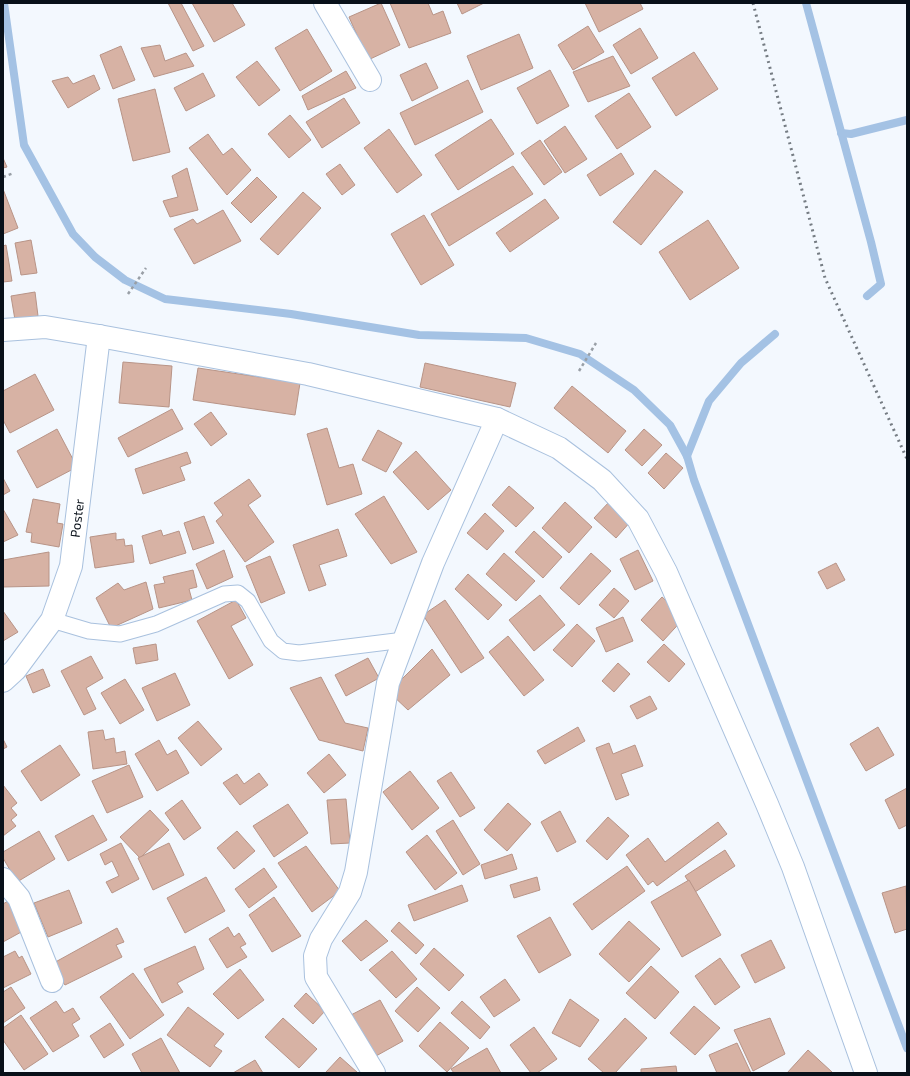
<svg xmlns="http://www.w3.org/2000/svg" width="910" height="1076" font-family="'Exo 2',sans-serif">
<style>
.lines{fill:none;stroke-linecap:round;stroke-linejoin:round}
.stream{stroke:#a4c2e4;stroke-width:8}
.building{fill:#d7b2a4;stroke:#b89487}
.service-casing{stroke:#a9c1de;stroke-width:17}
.minor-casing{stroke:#a9c1de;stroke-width:24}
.path{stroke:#999fa6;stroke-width:2.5;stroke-dasharray:3 3;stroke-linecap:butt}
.service{stroke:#fff;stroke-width:15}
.minor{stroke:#fff;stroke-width:22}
.rail{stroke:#757c83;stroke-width:3;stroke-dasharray:2 4;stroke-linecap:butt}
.labels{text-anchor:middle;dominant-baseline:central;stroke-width:3;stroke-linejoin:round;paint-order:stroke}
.street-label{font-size:13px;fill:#081019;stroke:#f3f8fe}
</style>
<rect width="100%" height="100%" fill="#f3f8fe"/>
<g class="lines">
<g class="stream">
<polyline points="4,3 24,145 73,234 95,257 125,280 165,299 291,314 419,335 526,338 580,354 634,390 670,425 687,456 694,480 907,1048"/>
<polyline points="806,3 871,242 881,284 867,296"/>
<polyline points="841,133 851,134 907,120"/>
<polyline points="687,456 709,401 741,363 775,334"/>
</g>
</g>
<g class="building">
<polygon points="168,3 181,3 204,46 193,51"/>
<polygon points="192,3 232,3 245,25 214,42"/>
<polygon points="381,3 400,45 368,60 349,17"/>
<polygon points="390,3 428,3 433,15 443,11 451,33 409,48"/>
<polygon points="457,3 484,3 462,14"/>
<polygon points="585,3 640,3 643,9 599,32"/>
<polygon points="588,26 604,52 573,70 558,45"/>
<polygon points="640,28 658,58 631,74 613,45"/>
<polygon points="307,29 332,71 300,91 275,48"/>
<polygon points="519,34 533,68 481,90 467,56"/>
<polygon points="160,45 165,61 186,53 194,66 154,77 141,48"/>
<polygon points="121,46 135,80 113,89 100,55"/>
<polygon points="694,52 718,89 676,116 652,78"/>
<polygon points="613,56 630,86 588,102 573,72"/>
<polygon points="257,61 280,90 259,106 236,77"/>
<polygon points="426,63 438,88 412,101 400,75"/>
<polygon points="550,70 569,106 537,124 517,88"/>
<polygon points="346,71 356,88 308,110 302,96"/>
<polygon points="203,73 215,96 186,111 174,88"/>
<polygon points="94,75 100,89 68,108 52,81 68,77 73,84"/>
<polygon points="468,80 483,112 415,145 400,113"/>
<polygon points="155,89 170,152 133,161 118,99"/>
<polygon points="629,93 651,127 617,149 595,116"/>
<polygon points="344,98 360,123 322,148 306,122"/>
<polygon points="290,115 311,140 289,158 268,134"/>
<polygon points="491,119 514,154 458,190 435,155"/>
<polygon points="565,126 587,159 565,173 544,141"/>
<polygon points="389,129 422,175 397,193 364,148"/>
<polygon points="208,134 223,155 232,148 251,170 227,195 189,148"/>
<polygon points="540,140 562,172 544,185 521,153"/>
<polygon points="621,153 634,174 600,196 587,175"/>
<polygon points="3,158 7,167 3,168"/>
<polygon points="340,164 355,185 342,195 326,174"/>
<polygon points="513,166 533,194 449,246 431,214"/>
<polygon points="187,168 198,210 170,217 163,201 178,197 172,176"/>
<polygon points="655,170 683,192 641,245 613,222"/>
<polygon points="257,177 277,197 251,223 231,203"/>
<polygon points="3,189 18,228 3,234"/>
<polygon points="303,192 321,208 278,255 260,239"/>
<polygon points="545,199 559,218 510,252 496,233"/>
<polygon points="223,210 241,241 194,264 174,229 193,219 197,224"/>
<polygon points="424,215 454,265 421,285 391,234"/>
<polygon points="708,220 739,268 690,300 659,252"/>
<polygon points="31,240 37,273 21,275 15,243"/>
<polygon points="6,245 12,281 3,282 3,246"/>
<polygon points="35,292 38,316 15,320 11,296"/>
<polygon points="123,362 172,366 169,407 119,403"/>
<polygon points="425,363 516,383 510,407 420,387"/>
<polygon points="198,368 300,383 295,415 193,400"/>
<polygon points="35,374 54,410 10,433 3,420 3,391"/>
<polygon points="572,386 626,431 608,453 554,408"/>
<polygon points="172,409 183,429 128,457 118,438"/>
<polygon points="211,412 227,434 211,446 194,424"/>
<polygon points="327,428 339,468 353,464 362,494 327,505 307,434"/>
<polygon points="57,429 77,467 37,488 17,451"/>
<polygon points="644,429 662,445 642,466 625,450"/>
<polygon points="378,430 402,443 386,472 362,460"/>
<polygon points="416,451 451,490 428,510 393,472"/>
<polygon points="187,452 191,463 180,467 185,480 143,494 135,469"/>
<polygon points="666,453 683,468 664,489 648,473"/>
<polygon points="3,478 10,491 3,495"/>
<polygon points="249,479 261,496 248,505 274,542 245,562 216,521 223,515 214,503"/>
<polygon points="509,486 534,508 516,527 492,505"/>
<polygon points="384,496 417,552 391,564 355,514"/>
<polygon points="33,499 60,504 57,523 63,524 59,547 31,542 32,533 26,532"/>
<polygon points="610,501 631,521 616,538 594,518"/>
<polygon points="565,502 592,527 569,553 542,528"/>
<polygon points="3,509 18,535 3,542"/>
<polygon points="485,513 504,531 487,550 467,533"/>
<polygon points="204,516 214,543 193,550 184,523"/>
<polygon points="338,529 347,556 319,565 326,585 309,591 293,545"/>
<polygon points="161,530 163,536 179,531 186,553 150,564 142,536"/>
<polygon points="534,531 562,557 543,578 515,552"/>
<polygon points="116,533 116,540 124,539 125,546 132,545 134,562 95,568 90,537"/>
<polygon points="224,550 233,577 207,589 196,564"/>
<polygon points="638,550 653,581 635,590 620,559"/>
<polygon points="49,552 49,586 3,587 3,560"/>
<polygon points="504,553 535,581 516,601 486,574"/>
<polygon points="591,553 611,571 579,605 560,588"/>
<polygon points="270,556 285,593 261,603 246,566"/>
<polygon points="836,563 845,580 827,589 818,572"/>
<polygon points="193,570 197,587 189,589 192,600 159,608 154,585 165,583 163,577"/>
<polygon points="468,574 502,605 488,620 455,589"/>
<polygon points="146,582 153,609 111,628 96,598 118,583 124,590"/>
<polygon points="614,588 629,601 614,618 599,605"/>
<polygon points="540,595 565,625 534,651 509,620"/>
<polygon points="662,597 685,617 663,641 641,620"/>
<polygon points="236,600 246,618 231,626 253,665 229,679 197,621"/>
<polygon points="445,600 484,658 461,673 423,615"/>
<polygon points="3,611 18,632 3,641"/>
<polygon points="623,617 633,641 606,652 596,628"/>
<polygon points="577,624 595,641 572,667 553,650"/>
<polygon points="508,636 544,680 524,696 489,652"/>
<polygon points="156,644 158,660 136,664 133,648"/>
<polygon points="664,644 685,664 669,682 647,662"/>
<polygon points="432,649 450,675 408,710 389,692"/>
<polygon points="91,656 103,678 86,688 96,709 84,715 61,671"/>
<polygon points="368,658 379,678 346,696 335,675"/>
<polygon points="618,663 630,674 614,692 602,681"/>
<polygon points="43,669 50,686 33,693 26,676"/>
<polygon points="175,673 190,705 157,721 142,688"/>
<polygon points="321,677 345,723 368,728 363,751 319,740 290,688"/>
<polygon points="125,679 144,710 120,724 101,693"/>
<polygon points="650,696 657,709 637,719 630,706"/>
<polygon points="198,721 222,749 201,766 178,738"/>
<polygon points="578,727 585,741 545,764 537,751"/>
<polygon points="878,727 894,755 866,771 850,744"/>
<polygon points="103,730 105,740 114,738 116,753 125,751 127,764 93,769 88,732"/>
<polygon points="3,739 7,747 3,749"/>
<polygon points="159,740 167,755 176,750 189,773 157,791 135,754"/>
<polygon points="609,743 613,754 635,745 643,766 621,774 629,795 616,800 596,748"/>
<polygon points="60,745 80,775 41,801 21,771"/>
<polygon points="329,754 346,775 324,793 307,773"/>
<polygon points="129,765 143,797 107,813 92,781"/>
<polygon points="410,771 439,808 412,830 383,792"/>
<polygon points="451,772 475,808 460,817 437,781"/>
<polygon points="259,773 268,785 240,805 223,783 237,774 244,784"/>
<polygon points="3,785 17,803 11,808 17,815 11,820 16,826 3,836"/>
<polygon points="907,788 907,825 899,829 885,800"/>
<polygon points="346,799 350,843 331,844 327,800"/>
<polygon points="182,800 201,828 184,840 165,813"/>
<polygon points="508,803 531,824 507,851 484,830"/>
<polygon points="288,804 308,833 274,857 253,826"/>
<polygon points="150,810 169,830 140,858 120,837"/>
<polygon points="560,811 576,842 557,852 541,822"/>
<polygon points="93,815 107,840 68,861 55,836"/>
<polygon points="608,817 629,836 607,860 586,841"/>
<polygon points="453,820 480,864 463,875 436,831"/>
<polygon points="718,822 727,834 657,886 653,881 648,885 626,855 648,838 665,862"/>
<polygon points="39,831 55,859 17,882 3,858 3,852"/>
<polygon points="237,831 255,851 234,869 217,848"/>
<polygon points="427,835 457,873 435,890 406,852"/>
<polygon points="121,843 139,879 112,893 106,882 119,876 112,861 105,865 100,854"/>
<polygon points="169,843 184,875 153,890 138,858"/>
<polygon points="306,846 340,891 312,912 278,863"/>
<polygon points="725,850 735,866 695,892 685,876"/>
<polygon points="512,854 517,869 485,879 481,865"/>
<polygon points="627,866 645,891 592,930 573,904"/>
<polygon points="264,868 277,887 249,908 235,889"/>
<polygon points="206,877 225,911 185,933 167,898"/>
<polygon points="537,877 540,890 514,898 510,885"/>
<polygon points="689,880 721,935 682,957 651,902"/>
<polygon points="462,885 468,901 414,921 408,905"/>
<polygon points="906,886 907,929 895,933 882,893"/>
<polygon points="69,890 82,923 48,937 34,903"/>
<polygon points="274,897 301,936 272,952 249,915"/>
<polygon points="8,901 23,931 3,942 3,904"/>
<polygon points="550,917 571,955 539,973 517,936"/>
<polygon points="366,920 388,941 361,961 342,941"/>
<polygon points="629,921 660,949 629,982 599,954"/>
<polygon points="399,922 424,945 416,954 391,931"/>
<polygon points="228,927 234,937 239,933 246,944 240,947 247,957 227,968 209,939"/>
<polygon points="117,928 124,942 116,945 122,957 65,985 50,965"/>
<polygon points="771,940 785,968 755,983 741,955"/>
<polygon points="195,946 204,969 177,983 183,992 162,1003 144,969"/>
<polygon points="434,948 464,975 449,991 420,964"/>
<polygon points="15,951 19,958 22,956 31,974 3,988 3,957"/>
<polygon points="392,951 417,979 396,998 369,970"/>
<polygon points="720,958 740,987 715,1005 695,976"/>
<polygon points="651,966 679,992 655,1019 626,993"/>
<polygon points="240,969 264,1000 238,1019 213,994"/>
<polygon points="133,973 164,1015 130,1039 100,997"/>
<polygon points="505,979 520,1000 494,1017 480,997"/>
<polygon points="11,987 25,1008 3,1023 3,992"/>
<polygon points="417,987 440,1008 418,1032 395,1011"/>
<polygon points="306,993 325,1011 313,1024 294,1006"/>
<polygon points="570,999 599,1020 580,1047 552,1033"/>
<polygon points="380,1000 403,1041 376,1056 349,1016"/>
<polygon points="56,1001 64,1013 73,1008 80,1019 72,1024 79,1036 53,1052 30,1018"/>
<polygon points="462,1001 490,1027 480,1039 451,1013"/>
<polygon points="694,1006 720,1028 695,1055 670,1033"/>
<polygon points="188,1007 224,1034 214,1046 222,1051 210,1067 167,1035"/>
<polygon points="21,1015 48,1054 24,1070 3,1040 3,1028"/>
<polygon points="283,1018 317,1049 299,1068 265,1037"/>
<polygon points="625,1018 647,1038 615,1073 604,1073 588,1059"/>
<polygon points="770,1018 785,1054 753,1071 734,1030"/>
<polygon points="440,1022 469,1048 447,1072 419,1046"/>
<polygon points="110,1023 124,1045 104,1058 90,1036"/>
<polygon points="534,1027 557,1059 537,1073 531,1073 510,1045"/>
<polygon points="161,1038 180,1073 142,1073 132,1054"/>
<polygon points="737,1043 751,1073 717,1073 709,1055"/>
<polygon points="487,1048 501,1073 454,1073 451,1069"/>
<polygon points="808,1050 832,1072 831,1073 787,1073"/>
<polygon points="340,1057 358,1073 327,1073 326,1072"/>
<polygon points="255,1060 263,1073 233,1073"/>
<polygon points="676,1066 677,1073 641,1073 641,1069"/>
</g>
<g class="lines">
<defs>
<polyline id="service" points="52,620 89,631 120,634 156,624 224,594 238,593 248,601 271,641 283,651 299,653 404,640"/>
<g id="minor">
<polyline points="325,3 370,80"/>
<polyline points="3,330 45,327 99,336 308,374 497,419 559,448 602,480 638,519 666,572 767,804 793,867 866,1073"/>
<path id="s1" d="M3,681L15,670L52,620L71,566L99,336"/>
<polyline points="3,879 19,898 52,981"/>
<polyline points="374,1073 316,977 315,956 321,939 350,892 356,872 388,683 433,563 497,419"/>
</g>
</defs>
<use href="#service" class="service-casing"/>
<use href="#minor" class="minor-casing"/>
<g class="path">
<polyline points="3,177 14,173"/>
<polyline points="128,294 146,268"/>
<polyline points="579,371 596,343"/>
</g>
<use href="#service" class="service"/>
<use href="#minor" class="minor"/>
<polyline class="rail" points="753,3 825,278 907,459"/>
</g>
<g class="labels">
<g class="street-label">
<text stroke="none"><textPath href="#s1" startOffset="184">Poster</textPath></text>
</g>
</g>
<rect width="910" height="1076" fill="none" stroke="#081019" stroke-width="8"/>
</svg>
